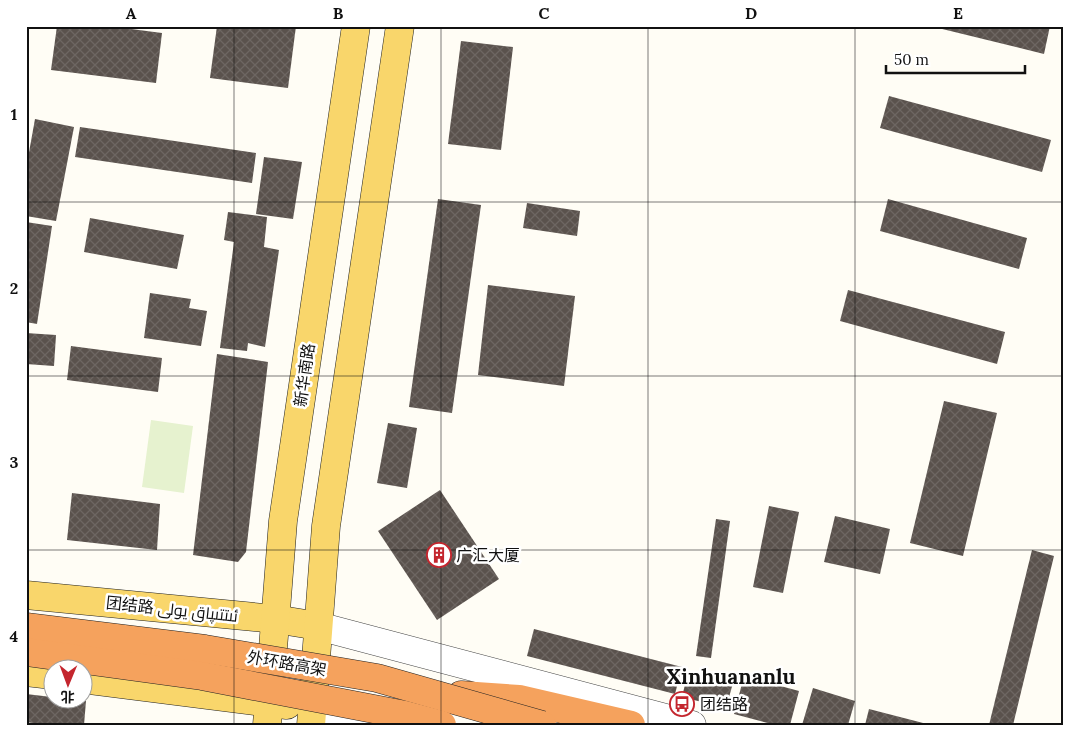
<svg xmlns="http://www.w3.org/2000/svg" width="1089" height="751" font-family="Lora,Cairo,'Noto Sans SC',serif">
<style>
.pitch{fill:#e6f2cf}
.building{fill:url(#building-cross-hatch)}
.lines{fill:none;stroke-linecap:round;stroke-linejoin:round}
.minor-casing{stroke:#444;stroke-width:29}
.major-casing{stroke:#222;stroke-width:29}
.highway-casing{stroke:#222;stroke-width:29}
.minor{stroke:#fff;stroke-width:28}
.major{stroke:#f9d66b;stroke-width:28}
.highway{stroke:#f5a25d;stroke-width:28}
.highway-bridge-casing{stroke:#222;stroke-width:29;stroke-linecap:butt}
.highway-bridge{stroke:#f5a25d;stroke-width:28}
.grid{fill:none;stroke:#111;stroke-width:1;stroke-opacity:0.55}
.labels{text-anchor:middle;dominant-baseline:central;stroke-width:5;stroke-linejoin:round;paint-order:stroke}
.street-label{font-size:16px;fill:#111;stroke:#fff}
.poi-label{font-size:16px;fill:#111;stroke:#fff;text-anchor:start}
.district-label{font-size:21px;font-weight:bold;fill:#111;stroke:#fff}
.neatline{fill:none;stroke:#111;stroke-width:2}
.grid-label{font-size:16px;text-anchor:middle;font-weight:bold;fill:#111}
</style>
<defs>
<pattern id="building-cross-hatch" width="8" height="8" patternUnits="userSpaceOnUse" patternTransform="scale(1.25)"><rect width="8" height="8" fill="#5a524d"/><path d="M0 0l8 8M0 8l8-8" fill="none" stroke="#6d6662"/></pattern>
</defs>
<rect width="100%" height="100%" fill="#fffdf5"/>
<polygon class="pitch" points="151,420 193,426 184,493 142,487"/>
<g class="building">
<polygon points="57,26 108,26 162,33 156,83 51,70"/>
<polygon points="217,26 296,26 288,88 210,78"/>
<polygon points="930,26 1050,26 1044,54"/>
<polygon points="461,41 513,47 501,150 448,144"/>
<polygon points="889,96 1051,140 1042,172 880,128"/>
<polygon points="35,119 74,127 56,221 26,216 26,169"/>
<polygon points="80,127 256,153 252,183 75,157"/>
<polygon points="264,157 302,162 293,219 256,214"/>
<polygon points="438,199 481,205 452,413 409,407"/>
<polygon points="888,199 1027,238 1019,269 880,231"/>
<polygon points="527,203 580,211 577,236 523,228"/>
<polygon points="228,212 267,217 264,247 279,250 265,347 248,343 247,351 220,348 234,242 224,240"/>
<polygon points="90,218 184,235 177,269 84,252"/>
<polygon points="26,222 52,226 37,324 26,322"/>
<polygon points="488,285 575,296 564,386 478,375"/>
<polygon points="848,290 1005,332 997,364 840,321"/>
<polygon points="150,293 191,299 189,308 207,311 201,346 144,338"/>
<polygon points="26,333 56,335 54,366 26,364"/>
<polygon points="71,346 162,358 158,392 67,380"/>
<polygon points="217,354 268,362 246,552 238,562 193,555"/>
<polygon points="944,401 997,413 963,556 910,543"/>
<polygon points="388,423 417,428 407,488 377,483"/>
<polygon points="440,490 499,579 437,620 378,531"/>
<polygon points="72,493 160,504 157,550 67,540"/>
<polygon points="769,506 799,512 783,593 753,587"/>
<polygon points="835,516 890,529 880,574 824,562"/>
<polygon points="716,519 730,521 711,658 696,656"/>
<polygon points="1032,550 1054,556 1013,725 989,725"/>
<polygon points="534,629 682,667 675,694 527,656"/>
<polygon points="688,672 733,683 726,708 682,697"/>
<polygon points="744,676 799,691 790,725 775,725 734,714"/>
<polygon points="813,688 855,701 848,725 802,725"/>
<polygon points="26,694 86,701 84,725 46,725 26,722"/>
<polygon points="869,709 927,724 927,725 865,725"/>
</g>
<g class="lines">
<defs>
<g id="minor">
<polyline points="318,626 692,725"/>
<polyline points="312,710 370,725"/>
</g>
<g id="major">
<polyline points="26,595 275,619 318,626"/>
<polyline points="26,672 52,675"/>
<polyline points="82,679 287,705"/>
<polyline points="267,725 283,521 356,26"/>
<polyline points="311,725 326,526 400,26"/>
</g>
<polyline id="highway" points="461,695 519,699 631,725"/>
</defs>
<use href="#minor" class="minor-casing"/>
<use href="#major" class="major-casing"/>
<use href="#highway" class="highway-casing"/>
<use href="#minor" class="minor"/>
<use href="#major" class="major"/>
<use href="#highway" class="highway"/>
<defs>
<g id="highway-bridge">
<polyline points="26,627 205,649 377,678 542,725"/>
<polyline points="26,652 202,676 405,715 442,725"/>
</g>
</defs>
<use href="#highway-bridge" class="highway-bridge-casing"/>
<use href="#highway-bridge" class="highway-bridge"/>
</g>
<path class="grid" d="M234,26V725M441,26V725M648,26V725M855,26V725M26,202H1063M26,376H1063M26,550H1063"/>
<defs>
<symbol id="building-ring" viewBox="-11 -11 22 22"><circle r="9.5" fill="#fff" stroke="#c4262e" stroke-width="1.5"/><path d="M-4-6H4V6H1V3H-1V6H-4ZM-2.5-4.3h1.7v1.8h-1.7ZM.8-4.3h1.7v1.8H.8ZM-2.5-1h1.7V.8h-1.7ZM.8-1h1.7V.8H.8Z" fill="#c4262e"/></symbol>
<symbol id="bus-ring" viewBox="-11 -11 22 22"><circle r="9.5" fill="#fff" stroke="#c4262e" stroke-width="1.5"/><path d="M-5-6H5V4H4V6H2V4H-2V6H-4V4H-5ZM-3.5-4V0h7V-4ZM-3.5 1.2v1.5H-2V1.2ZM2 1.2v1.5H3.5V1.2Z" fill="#c4262e"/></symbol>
</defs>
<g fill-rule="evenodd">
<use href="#building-ring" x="425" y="541" width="28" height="28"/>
<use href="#bus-ring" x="668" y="690" width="28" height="28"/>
</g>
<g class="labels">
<g class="street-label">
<text transform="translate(304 375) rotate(-82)">新华南路</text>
<text transform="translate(172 609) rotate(6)">团结路 ئىتتىپاق يولى</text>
<text transform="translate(287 663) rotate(10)">外环路高架</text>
</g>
<g class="poi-label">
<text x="456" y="555">广汇大厦</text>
<text x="700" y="704">团结路</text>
</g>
<g class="district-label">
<text x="731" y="676">Xinhuananlu</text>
</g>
</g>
<rect width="1089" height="751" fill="none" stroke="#ffffff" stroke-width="55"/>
<g transform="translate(68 684) rotate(181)"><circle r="24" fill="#ffffff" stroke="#a0a0a0"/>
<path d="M0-4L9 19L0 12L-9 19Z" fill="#c4262e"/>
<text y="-8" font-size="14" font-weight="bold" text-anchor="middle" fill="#111111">北</text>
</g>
<path d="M886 65v8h139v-8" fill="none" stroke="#111111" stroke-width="2.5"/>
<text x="894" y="65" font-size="15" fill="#111111" stroke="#ffffff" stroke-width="4" paint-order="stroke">50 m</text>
<rect x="28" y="28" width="1034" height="696" class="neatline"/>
<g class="grid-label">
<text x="131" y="19">A</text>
<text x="338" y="19">B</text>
<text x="544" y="19">C</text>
<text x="751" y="19">D</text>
<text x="958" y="19">E</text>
<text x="14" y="120">1</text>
<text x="14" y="294">2</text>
<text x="14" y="468">3</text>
<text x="14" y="642">4</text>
</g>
</svg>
